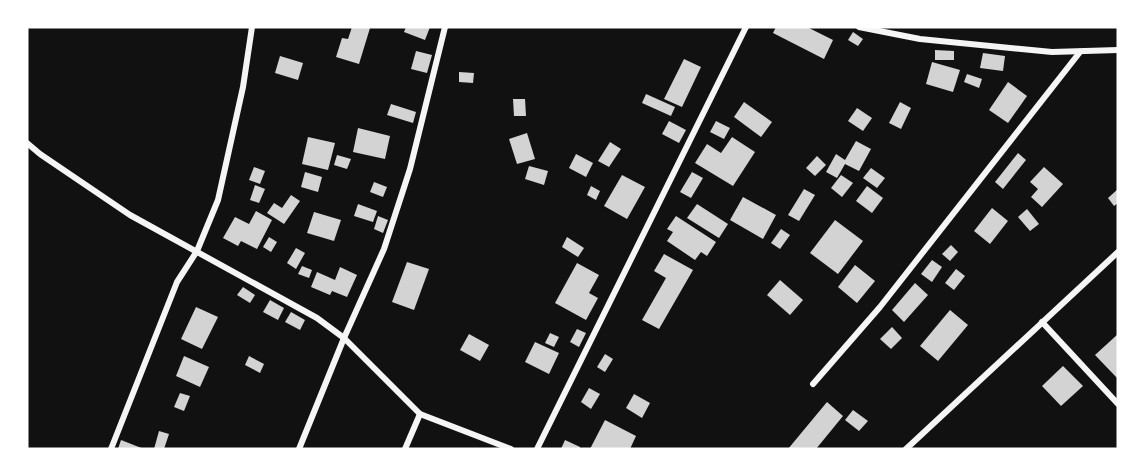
<svg xmlns="http://www.w3.org/2000/svg" width="1145" height="476" font-family="Manrope,sans-serif">
<style>
.building{fill:#d3d3d3}
.lines{fill:none;stroke-linecap:round;stroke-linejoin:round}
.minor{stroke:#f5f5f5;stroke-width:6}
</style>
<rect width="100%" height="100%" fill="#111"/>
<g class="building">
<polygon points="352,27 370,28 359,64 336,57 342,38 348,39"/>
<polygon points="406,27 430,27 425,40 404,32"/>
<polygon points="776,27 807,27 833,40 824,59 773,33"/>
<polygon points="853,32 863,39 858,46 848,40"/>
<polygon points="935,50 954,51 954,60 935,60"/>
<polygon points="416,51 432,55 427,73 411,69"/>
<polygon points="983,53 1005,56 1003,71 980,68"/>
<polygon points="280,56 303,63 298,80 275,73"/>
<polygon points="684,59 701,67 682,107 664,99"/>
<polygon points="932,62 960,70 953,92 926,84"/>
<polygon points="459,72 474,73 473,83 459,82"/>
<polygon points="967,74 982,79 979,88 964,82"/>
<polygon points="1008,82 1027,96 1008,123 989,110"/>
<polygon points="646,94 675,107 671,116 642,103"/>
<polygon points="513,99 525,99 526,116 514,116"/>
<polygon points="744,102 772,122 761,137 734,117"/>
<polygon points="900,102 911,108 901,129 889,123"/>
<polygon points="391,104 416,112 413,123 387,115"/>
<polygon points="857,108 872,118 863,131 848,121"/>
<polygon points="669,121 686,130 679,143 662,134"/>
<polygon points="716,121 730,128 724,139 710,132"/>
<polygon points="358,128 390,136 385,159 353,152"/>
<polygon points="527,133 535,159 517,164 509,139"/>
<polygon points="308,137 335,143 328,170 302,164"/>
<polygon points="732,137 755,152 733,186 695,163 707,144 721,153"/>
<polygon points="856,141 871,149 859,171 845,164 837,178 826,172 836,154 845,160"/>
<polygon points="610,142 621,149 609,167 598,161"/>
<polygon points="1018,153 1026,160 1003,189 995,182"/>
<polygon points="576,154 593,163 586,177 569,168"/>
<polygon points="337,155 351,159 347,169 334,165"/>
<polygon points="817,156 826,165 815,176 806,168"/>
<polygon points="529,166 548,171 544,185 525,179"/>
<polygon points="254,167 265,171 260,184 249,180"/>
<polygon points="1044,167 1063,184 1042,207 1031,197 1038,189 1030,182"/>
<polygon points="871,168 885,178 877,188 863,178"/>
<polygon points="305,172 322,177 318,192 301,187"/>
<polygon points="692,172 703,178 691,198 680,192"/>
<polygon points="622,175 645,187 627,219 604,206"/>
<polygon points="841,175 853,183 842,197 831,188"/>
<polygon points="374,182 387,187 383,197 370,192"/>
<polygon points="255,185 265,189 259,203 250,200"/>
<polygon points="591,186 600,191 596,200 587,195"/>
<polygon points="867,186 883,198 872,213 856,201"/>
<polygon points="804,189 815,195 799,221 788,215"/>
<polygon points="1118,189 1118,203 1114,206 1108,198"/>
<polygon points="291,195 300,201 284,224 267,213 274,203 282,208"/>
<polygon points="743,197 776,215 763,239 730,220"/>
<polygon points="358,204 377,211 373,222 354,216"/>
<polygon points="697,204 728,224 719,238 687,218"/>
<polygon points="992,208 1008,221 990,244 974,231"/>
<polygon points="1027,209 1039,224 1030,231 1018,217"/>
<polygon points="256,211 272,220 257,249 241,241 238,246 223,238 235,217 249,224"/>
<polygon points="314,212 341,220 334,241 307,233"/>
<polygon points="378,216 388,220 383,233 374,229"/>
<polygon points="676,216 716,242 707,256 701,252 695,260 667,241 673,232 667,229"/>
<polygon points="835,220 863,241 838,274 810,253"/>
<polygon points="781,229 790,235 780,249 771,243"/>
<polygon points="269,237 277,242 271,252 263,247"/>
<polygon points="567,237 584,248 578,257 562,247"/>
<polygon points="951,245 958,252 950,261 942,254"/>
<polygon points="296,248 305,253 296,269 287,263"/>
<polygon points="664,254 693,270 659,329 642,320 666,278 654,271"/>
<polygon points="932,260 942,267 932,282 921,274"/>
<polygon points="407,262 429,269 414,310 392,302"/>
<polygon points="577,263 599,275 589,293 598,298 586,320 555,303"/>
<polygon points="855,265 875,281 857,303 838,287"/>
<polygon points="302,266 312,270 309,278 298,274"/>
<polygon points="340,267 357,275 347,297 332,291 330,295 311,287 317,272 335,280"/>
<polygon points="956,269 965,276 954,290 945,283"/>
<polygon points="780,280 803,300 790,315 767,295"/>
<polygon points="915,283 928,295 904,322 892,310"/>
<polygon points="243,287 255,295 250,303 237,295"/>
<polygon points="270,300 284,308 278,320 263,312"/>
<polygon points="196,307 218,317 202,349 181,339"/>
<polygon points="950,310 968,325 938,361 920,346"/>
<polygon points="291,312 305,320 300,330 285,322"/>
<polygon points="892,327 902,338 891,349 880,339"/>
<polygon points="577,329 586,333 579,347 570,342"/>
<polygon points="550,333 559,337 554,347 545,343"/>
<polygon points="469,334 489,345 480,361 460,350"/>
<polygon points="1118,334 1118,379 1095,355"/>
<polygon points="535,342 559,353 549,374 525,362"/>
<polygon points="605,354 613,359 605,372 597,367"/>
<polygon points="184,356 209,367 200,387 176,376"/>
<polygon points="249,356 264,364 260,373 245,365"/>
<polygon points="1063,366 1083,386 1061,406 1042,386"/>
<polygon points="589,388 600,394 591,409 581,402"/>
<polygon points="180,393 190,396 184,411 174,407"/>
<polygon points="634,394 650,403 642,418 626,408"/>
<polygon points="827,402 843,416 816,449 788,449"/>
<polygon points="853,410 868,421 859,431 845,420"/>
<polygon points="605,420 636,436 630,449 590,449"/>
<polygon points="159,431 169,434 164,449 154,449"/>
<polygon points="121,440 144,449 118,449"/>
<polygon points="565,440 580,447 580,449 561,449"/>
</g>
<g class="lines">
<g class="minor">
<polyline points="859,27 920,39 1052,52 1118,50"/>
<polyline points="27,143 40,154 130,215 317,318 344,338 420,414 511,449"/>
<polyline points="1042,322 1118,404"/>
<polyline points="813,384 880,307 1080,52"/>
<polyline points="111,449 177,282 197,251 218,200 243,87 252,27"/>
<polyline points="299,449 344,338 384,249 410,169 445,27"/>
<polyline points="405,449 420,414"/>
<polyline points="537,449 746,27"/>
<polyline points="906,449 1118,252"/>
</g>
</g>
<rect width="1145" height="476" fill="none" stroke="#ffffff" stroke-width="57"/>
</svg>
